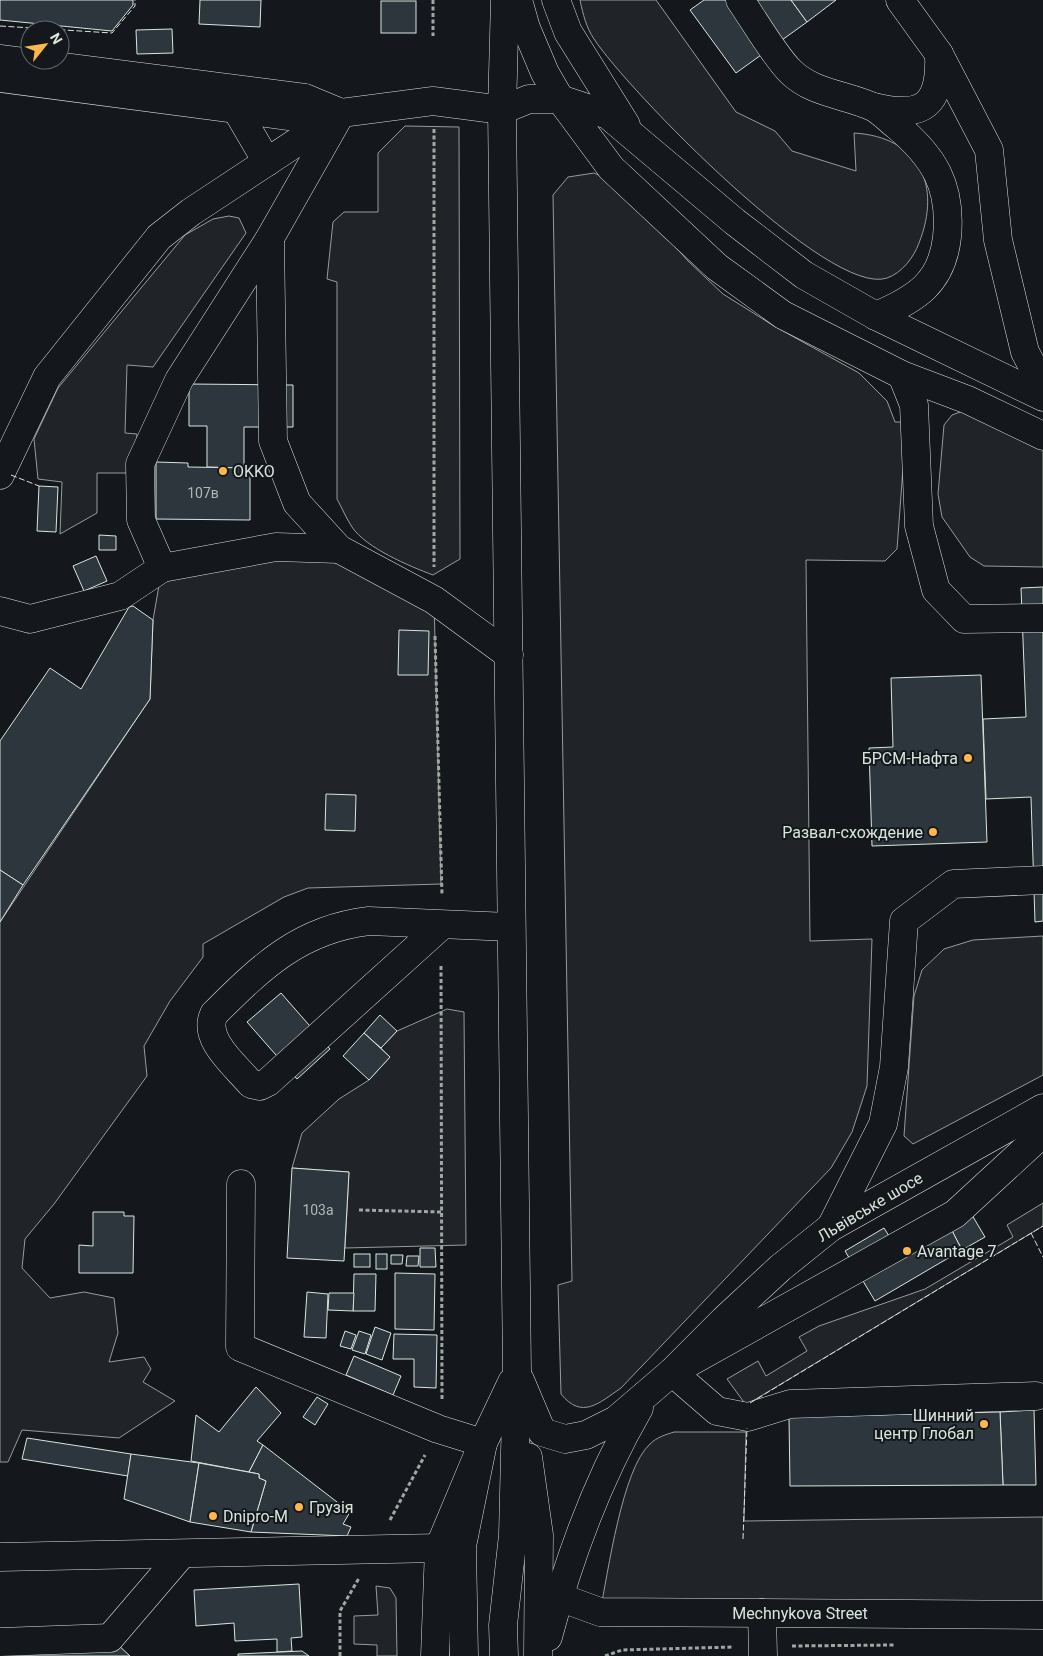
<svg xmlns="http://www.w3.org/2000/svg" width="1043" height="1656" font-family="Roboto,sans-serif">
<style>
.green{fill:#202428;stroke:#939e99}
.building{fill:#2c363c;stroke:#d8e6dc}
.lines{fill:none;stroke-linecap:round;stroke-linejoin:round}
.minor-casing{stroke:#d8e6dc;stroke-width:29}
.highway-casing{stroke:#d8e6dc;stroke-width:29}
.path{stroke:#9da8a2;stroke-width:3;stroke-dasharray:4 2.5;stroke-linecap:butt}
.minor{stroke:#14181c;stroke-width:28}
.highway{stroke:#14181c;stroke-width:28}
.fence{stroke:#d8e6dc;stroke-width:1;stroke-dasharray:6 2.5;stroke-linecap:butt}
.poi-dot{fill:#ffb74d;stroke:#14181c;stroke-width:2}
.labels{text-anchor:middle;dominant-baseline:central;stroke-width:4;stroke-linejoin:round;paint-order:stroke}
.number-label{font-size:14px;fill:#adbab4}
.poi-label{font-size:16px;fill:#d8e6dc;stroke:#14181c;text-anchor:start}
.street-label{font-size:16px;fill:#d8e6dc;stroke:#14181c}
</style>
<rect width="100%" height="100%" fill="#14181c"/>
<g class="green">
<path d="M580,0H656L736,112L775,131L792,151L856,171L854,133C919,137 942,185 919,243C914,257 902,273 887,278C829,298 626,88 594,39C586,27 583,14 580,0Z"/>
<path d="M405,126L459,127L460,559L433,575C409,566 366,548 352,527C346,518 342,508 337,499V282L327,279L333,222L344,212H378V153Z"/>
<path d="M594,173L616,183L639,205L688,261L723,294L774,326L859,373L887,401L895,422H903L905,442L897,549L885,561L806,560L810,941L872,939L867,1086L852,1132L831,1168L621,1388C599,1403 582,1420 561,1394L558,1285L572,1281L553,195L568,177Z"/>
<polygon points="229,216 239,218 246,233 153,367 127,365 125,433 137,434 135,465 129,473 97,473 97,513 60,534 62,482 38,479 34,439 58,388 185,235 213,219"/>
<polygon points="963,411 1043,447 1043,567 984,566 970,557 942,517 938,494 944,425 952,415"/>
<polygon points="339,549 434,600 441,884 308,888 284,897 203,944 203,957 170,1001 144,1046 147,1076 54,1204 25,1239 22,1268 50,1298 84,1292 114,1298 118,1333 109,1362 144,1357 151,1369 143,1382 175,1401 119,1438 22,1430 8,1462 0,1462 0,922 150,699 153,620 162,568"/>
<polygon points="1043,936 1043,1075 913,1144 904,1136 914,996 922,970 944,949 973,940"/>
<polygon points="447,1009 464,1012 466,1245 345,1248 349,1172 292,1168 302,1133 339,1099 369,1080 390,1057 381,1048 397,1031"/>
<polygon points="1043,1203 1043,1226 746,1405 727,1379 758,1361 766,1376 807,1351 799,1337 819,1326 925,1289 1013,1237 1007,1225"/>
<path d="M674,1432H746L744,1521L1043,1517V1613L600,1612C608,1573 622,1469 650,1444C657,1437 665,1435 674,1432Z"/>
<polygon points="376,1586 390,1588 396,1598 397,1656 377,1656 377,1645 354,1644 354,1616 378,1615"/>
</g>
<g class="building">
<polygon points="0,0 133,0 133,5 112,31 0,20"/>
<polygon points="200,0 261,0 260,27 199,24"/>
<polygon points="704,0 791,0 807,22 736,73 690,10"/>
<polygon points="791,0 836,0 807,22"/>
<rect x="381" y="1" width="35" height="32"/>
<polygon points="172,29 173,53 137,54 136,30"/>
<polygon points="189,384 293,385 293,427 244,427 244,468 207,467 207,426 189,426"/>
<polygon points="156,462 188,463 188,467 250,468 250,520 156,519"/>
<polygon points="39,486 58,487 56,532 37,531"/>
<polygon points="99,535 116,536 116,550 99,550"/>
<polygon points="96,556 107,581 84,591 73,566"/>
<polygon points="1043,587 1043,921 1035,922 1031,797 986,799 983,719 1026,717 1021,588"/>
<polygon points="133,606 153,620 150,699 23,885 0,870 0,741 50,668 81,689 129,607"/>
<polygon points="399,630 429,631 428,675 398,675"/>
<polygon points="981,675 987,842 872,846 869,748 893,747 891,678"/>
<polygon points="326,794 356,795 355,831 325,830"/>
<polygon points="0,870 23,885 0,922"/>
<polygon points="281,993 330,1049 297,1079 247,1022"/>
<polygon points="380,1015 397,1031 381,1048 364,1033"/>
<polygon points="364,1033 390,1057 369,1080 343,1056"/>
<polygon points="292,1168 349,1172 344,1261 287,1258"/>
<polygon points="969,1210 985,1237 962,1250 948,1223"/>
<polygon points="93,1212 124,1212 124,1216 134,1216 133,1273 79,1273 79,1245 93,1246"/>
<polygon points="948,1223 962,1250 875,1301 845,1251 884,1228 894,1244"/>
<polygon points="420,1248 435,1248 436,1267 420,1267"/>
<rect x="354" y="1254" width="16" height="13"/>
<rect x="376" y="1254" width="11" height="15"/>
<polygon points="391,1255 403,1255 402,1264 391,1264"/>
<polygon points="407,1256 419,1256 418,1266 406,1266"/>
<polygon points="395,1273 435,1274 434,1330 395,1329"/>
<polygon points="354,1274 376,1274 375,1311 353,1311"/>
<polygon points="307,1292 328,1294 326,1338 304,1337"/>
<polygon points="329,1293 354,1293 353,1311 328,1310"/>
<polygon points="375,1327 391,1333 382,1360 366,1354"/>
<polygon points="345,1331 356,1335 351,1349 340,1346"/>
<polygon points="359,1331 371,1335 365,1354 352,1350"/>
<polygon points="394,1334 437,1335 436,1388 414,1387 414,1359 393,1359"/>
<polygon points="354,1356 401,1376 393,1395 346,1375"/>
<polygon points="256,1387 281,1413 257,1441 263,1445 249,1472 191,1461 196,1415 219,1432"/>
<polygon points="317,1397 328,1404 315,1425 303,1417"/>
<polygon points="1034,1410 1036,1485 1003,1485 1000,1412"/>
<polygon points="1000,1412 1003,1485 790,1486 789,1417"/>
<polygon points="27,1438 131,1454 128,1476 22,1459"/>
<polygon points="263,1445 350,1512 343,1524 351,1527 347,1536 251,1532 266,1481 259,1478 259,1474 249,1472"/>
<polygon points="131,1454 199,1463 190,1522 124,1499"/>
<polygon points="199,1463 259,1474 259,1478 266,1481 251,1532 190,1522"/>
<polygon points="299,1584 302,1637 291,1638 292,1651 277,1652 277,1639 235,1641 234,1623 196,1626 194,1590"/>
<polygon points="117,1644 130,1656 0,1656 0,1648"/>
<polygon points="302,1651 309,1656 238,1656 238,1654"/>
</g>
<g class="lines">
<defs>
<g id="minor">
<path d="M740,0C754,20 774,55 790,71C813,94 845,94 873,107C881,111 889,120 897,126C934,157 952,186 947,237C942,283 916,299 876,316"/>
<polyline points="900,0 939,54 989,150 998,240 1025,352 1043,386"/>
<polyline points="0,59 305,98 341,113"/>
<polyline points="0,78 311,119 341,113 433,101 502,110"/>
<path d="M874,107C924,119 941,105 939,54"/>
<polyline points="236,109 267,162"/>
<polyline points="270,238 273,441 297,503 339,549 434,600 509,655"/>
<polyline points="902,375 914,405 919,526 936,590 964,619 1043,618"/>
<polyline points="0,475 47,377 159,237 191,212 338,115"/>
<polyline points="162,568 141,520 140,464 179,380 270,238 341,113"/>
<polyline points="0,611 30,619 120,596 162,568 276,547 339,549"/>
<path d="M442,925L268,1082L260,1086L251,1084C235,1065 202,1039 214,1014C261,967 300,929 369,921L511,927"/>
<polyline points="241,1184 240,1347 438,1429 483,1443 439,1548 435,1656"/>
<polyline points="831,1227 883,1124 894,1067 904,921 953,884 1043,880"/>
<polyline points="1036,1396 790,1404 748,1417 717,1411 672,1372 955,1214 1043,1133"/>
<polyline points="0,1557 439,1548"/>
<polyline points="559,1597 600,1612 1043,1615"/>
<polyline points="762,1613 763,1656"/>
<polyline points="0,1642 110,1638 181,1555"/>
</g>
<g id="highway">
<polyline points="518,0 526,28 545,73 560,99 611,168 717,267 783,315 902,375 968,400 1043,436"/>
<polyline points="556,0 568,32 626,125"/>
<polyline points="502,110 529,99 560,99 608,115 735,222 804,275 876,316 1043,397"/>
<polyline points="520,1380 542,1432 565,1439 586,1435 616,1420 672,1372 724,1320 780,1268 831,1227 1043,1108"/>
<polyline points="528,1457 539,1535 538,1656"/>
<path d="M548,1637C569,1557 598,1479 639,1408"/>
<polyline points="464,1656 462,1546 483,1443 512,1382"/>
<polyline points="504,1656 503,1625 513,1535 517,1371 502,110 505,0"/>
</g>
</defs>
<use href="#minor" class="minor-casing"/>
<use href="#highway" class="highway-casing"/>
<g class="path">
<polyline points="433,0 433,36"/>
<polyline points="434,129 434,567"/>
<polyline points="435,636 442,895"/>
<polyline points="441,966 442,1400"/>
<polyline points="359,1210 442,1212"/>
<polyline points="390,1520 425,1455"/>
<polyline points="792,1646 894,1645"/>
<polyline points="340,1656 340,1611 359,1578"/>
<polyline points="605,1656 622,1650 734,1647"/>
</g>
<use href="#minor" class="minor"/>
<use href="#highway" class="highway"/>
<g class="fence">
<polyline points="0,26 112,33 135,6 135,0"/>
<polyline points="11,475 39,486"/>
<polyline points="1031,1233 1043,1257"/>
<polyline points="750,1403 1043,1226"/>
<polyline points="743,1539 747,1428"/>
</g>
</g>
<g class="poi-dot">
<circle cx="223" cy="471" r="5"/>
<circle cx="968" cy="758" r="5"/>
<circle cx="933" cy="832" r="5"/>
<circle cx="907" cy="1251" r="5"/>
<circle cx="984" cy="1424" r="5"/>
<circle cx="299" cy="1507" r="5"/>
<circle cx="213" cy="1516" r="5"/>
</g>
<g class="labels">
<g class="number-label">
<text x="203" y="493">107в</text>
<text x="318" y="1210">103а</text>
</g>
<g class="poi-label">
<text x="233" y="471">OKKO</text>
<text x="958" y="758" text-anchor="end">БРСМ-Нафта</text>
<text x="923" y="832" text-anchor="end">Развал-схождение</text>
<text x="917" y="1251">Avantage 7</text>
<text x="974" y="1415" text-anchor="end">Шинний<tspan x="974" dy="18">центр Глобал</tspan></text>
<text x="309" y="1507">Грузія</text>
<text x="223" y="1516">Dnipro-M</text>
</g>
<g class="street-label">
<text transform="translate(870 1207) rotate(-31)">Львівське шосе</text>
<text x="800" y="1613">Mechnykova Street</text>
</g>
</g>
<g transform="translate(45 45) rotate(60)"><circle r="24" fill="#14181c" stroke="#626a69"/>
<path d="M0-4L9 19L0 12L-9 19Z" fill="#ffb74d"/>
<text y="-8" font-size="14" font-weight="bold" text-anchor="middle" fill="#d8e6dc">N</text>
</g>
</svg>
